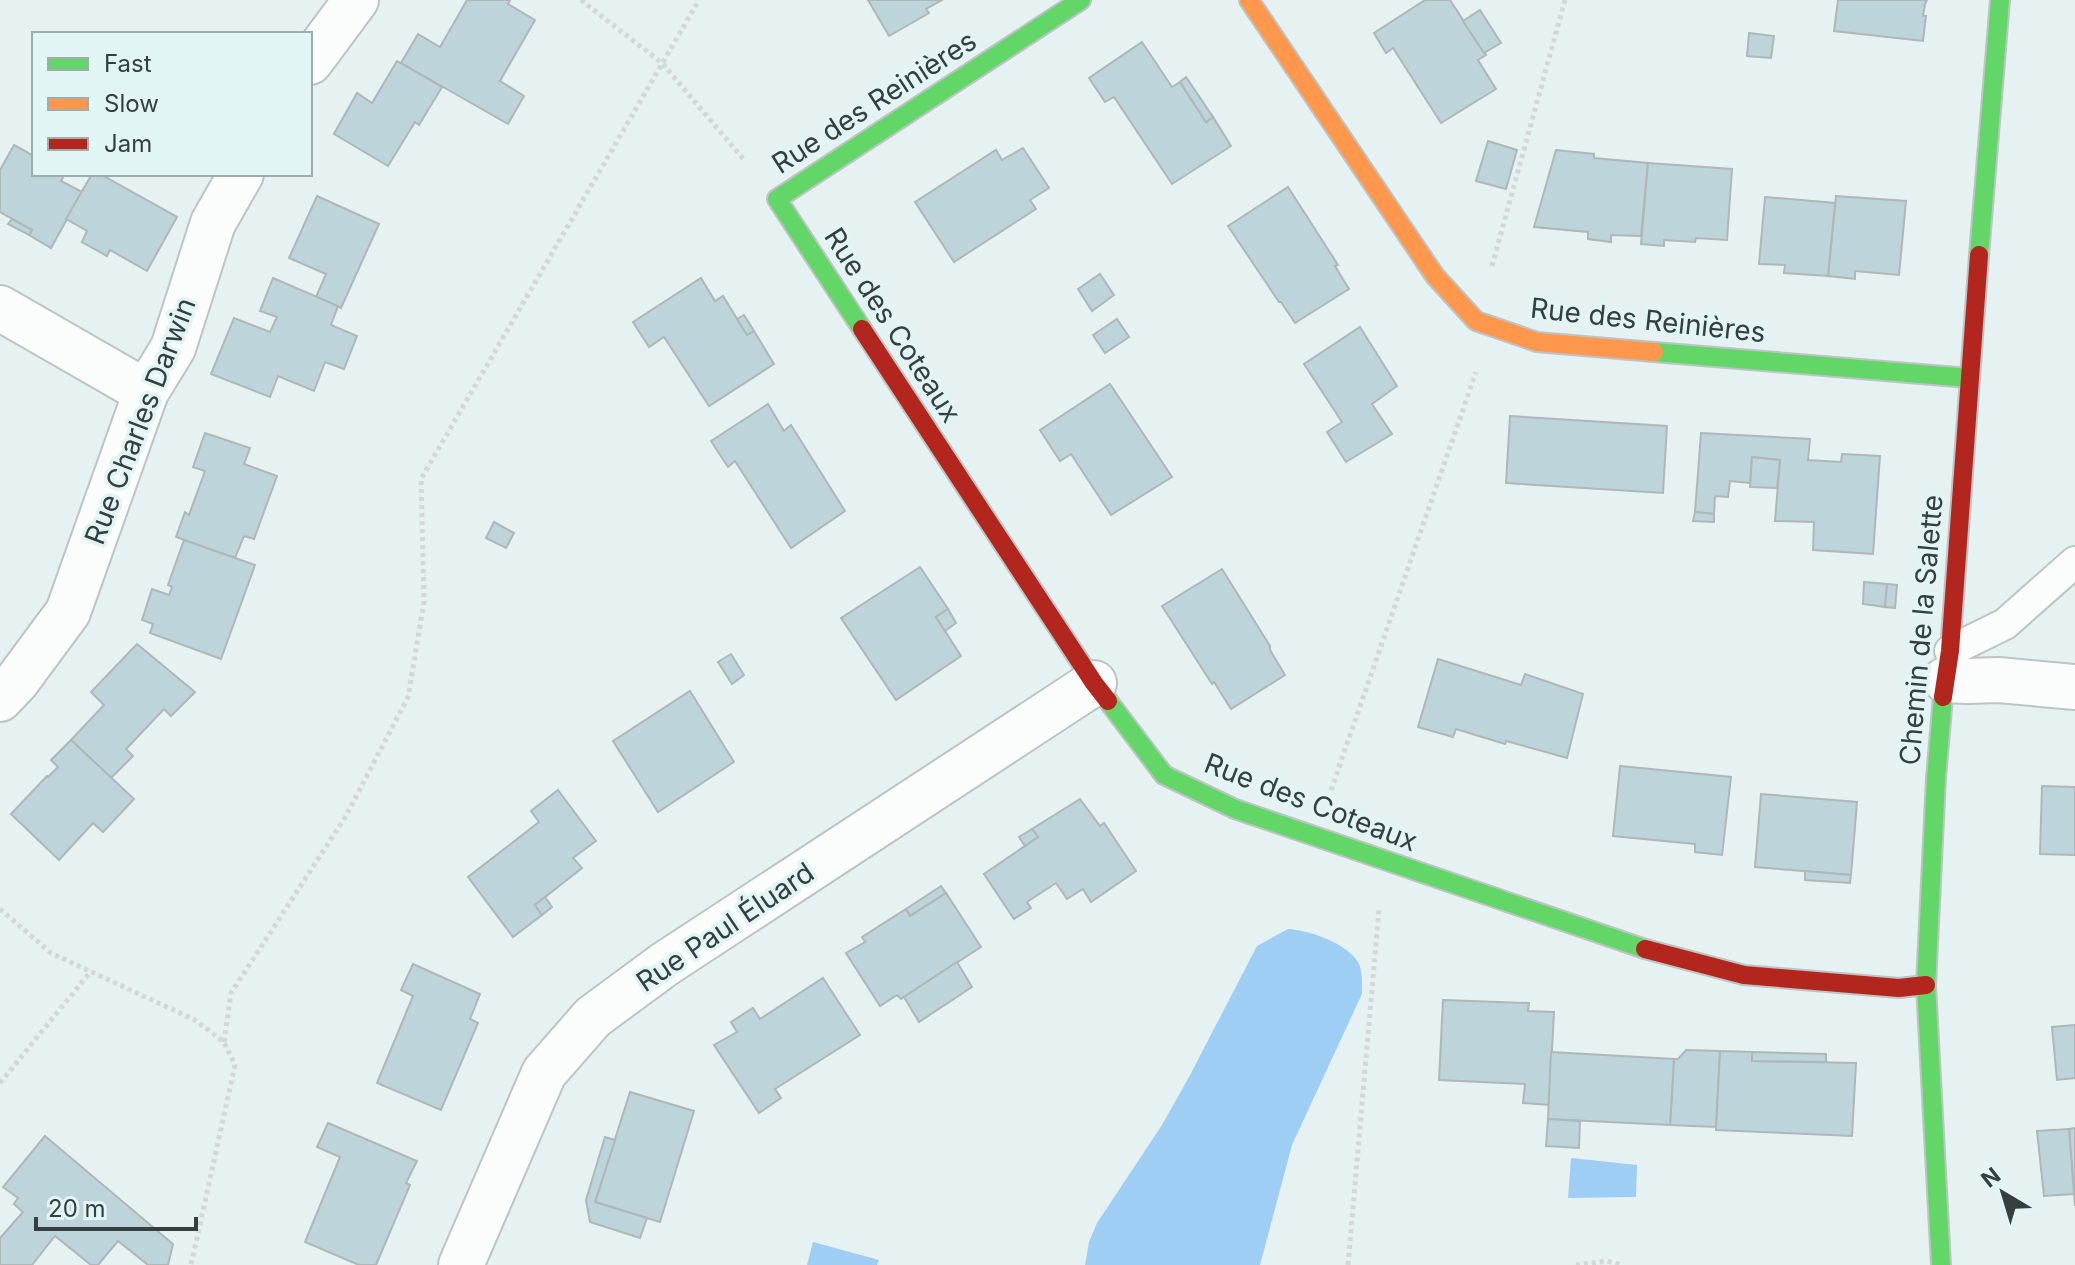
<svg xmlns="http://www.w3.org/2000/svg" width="2075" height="1265" font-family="Inter,sans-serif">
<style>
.water{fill:#9ecef4}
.building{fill:#bcd4da;stroke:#afb7b8;stroke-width:2}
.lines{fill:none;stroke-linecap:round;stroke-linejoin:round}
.lane-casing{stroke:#bcc4c4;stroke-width:34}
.street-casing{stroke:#bcc4c4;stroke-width:48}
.fast-casing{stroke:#bcc4c4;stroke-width:22}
.slow-casing{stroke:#bcc4c4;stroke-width:22}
.jam-casing{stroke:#bcc4c4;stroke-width:22}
.path{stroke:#d4d7d7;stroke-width:5;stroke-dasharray:4 4;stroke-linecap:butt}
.lane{stroke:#fbfdfd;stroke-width:30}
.street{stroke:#fbfdfd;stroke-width:44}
.fast{stroke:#63d668;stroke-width:18}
.slow{stroke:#ff974d;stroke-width:18}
.jam{stroke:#b3261e;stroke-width:18}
.labels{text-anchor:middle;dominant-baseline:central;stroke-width:7;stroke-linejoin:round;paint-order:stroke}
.street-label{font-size:28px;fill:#363e3e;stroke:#e2f5f5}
</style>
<rect width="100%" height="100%" fill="#e6f1f1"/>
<g class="water">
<path d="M1288,929C1308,930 1347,943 1358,962C1363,971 1362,984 1362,994L1292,1145L1260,1265H1085L1089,1242L1097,1223L1162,1125L1189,1077L1257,946Z"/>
<polygon points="1571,1158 1637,1165 1636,1197 1568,1198"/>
<polygon points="813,1242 879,1260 877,1265 807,1265"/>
</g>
<g class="building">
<polygon points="467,0 510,0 508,4 535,20 500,81 524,96 508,124 401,63 418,34 440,47"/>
<polygon points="868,0 942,0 926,9 929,13 889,36"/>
<polygon points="1425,0 1450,0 1486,55 1478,60 1496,89 1441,123 1393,48 1386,53 1374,33"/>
<polygon points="1838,0 1927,0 1925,4 1923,16 1926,16 1923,41 1834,31"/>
<polygon points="1480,10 1501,43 1484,53 1463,21"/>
<polygon points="1749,33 1774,36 1771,58 1747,56"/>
<polygon points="1142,42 1172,87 1180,82 1206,122 1213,117 1231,146 1172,184 1114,97 1105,102 1089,78"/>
<polygon points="397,61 442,87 419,125 415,122 388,166 334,134 357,93 372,103"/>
<polygon points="1186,77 1213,117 1206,122 1180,82"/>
<polygon points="1488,141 1517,150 1506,189 1476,181"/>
<polygon points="14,145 34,156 34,174 65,174 61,181 82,192 51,248 29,235 32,230 0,212 0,170"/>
<polygon points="1023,148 1049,188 1030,200 1036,209 954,262 915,202 996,150 1002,160"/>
<polygon points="1556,150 1594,154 1594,158 1648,163 1641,236 1611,235 1611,242 1588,239 1588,232 1534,227"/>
<polygon points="1648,163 1732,169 1727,240 1696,238 1695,242 1664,240 1664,246 1641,244"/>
<polygon points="92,174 100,174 177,217 147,271 110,250 107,256 82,242 87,231 66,219"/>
<polygon points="1288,187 1338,265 1335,266 1349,289 1295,323 1281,302 1279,302 1228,226"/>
<polygon points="317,196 379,224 341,308 316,297 326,274 289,258"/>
<polygon points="1836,196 1906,201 1899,275 1855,271 1855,279 1828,276"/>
<polygon points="1765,197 1835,203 1828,276 1784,273 1785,265 1759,264"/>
<polygon points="12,219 32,230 29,235 8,224"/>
<polygon points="1100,274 1114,295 1092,311 1078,289"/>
<polygon points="273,278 338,306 331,325 357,336 344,369 325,362 314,391 278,376 270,397 211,374 234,318 270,332 277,317 260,311"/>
<polygon points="701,278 715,301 723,296 747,335 754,331 774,364 709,406 664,337 649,347 633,322"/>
<polygon points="744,315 754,331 747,335 737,319"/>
<polygon points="1117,319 1129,337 1105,353 1093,335"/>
<polygon points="1360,327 1397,386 1372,404 1392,434 1346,462 1327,432 1342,422 1304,364"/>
<polygon points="1110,384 1172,477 1111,515 1071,454 1060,461 1040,430"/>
<polygon points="768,404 784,431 791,425 845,511 791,548 735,461 728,467 711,441"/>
<polygon points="1510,416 1667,426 1663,493 1506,483"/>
<polygon points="205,433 250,448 244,464 277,476 254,539 244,536 235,558 176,537 185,512 189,515 205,471 193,467"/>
<polygon points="1701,433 1810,439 1808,460 1841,462 1842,454 1880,456 1873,554 1813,550 1814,522 1775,521 1780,460 1752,457 1750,483 1730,481 1728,497 1715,496 1714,514 1695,512"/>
<polygon points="1752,457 1780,460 1777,488 1750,487"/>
<polygon points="1695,512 1714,514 1714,522 1693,521"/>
<polygon points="494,522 514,533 506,548 486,538"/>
<polygon points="184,540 255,565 221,659 150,633 153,624 142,620 152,589 169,595 172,587 168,585"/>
<polygon points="920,567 948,609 936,617 961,656 896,700 841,618"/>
<polygon points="1222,569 1270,646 1270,650 1285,675 1231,709 1214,682 1212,684 1162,606"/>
<polygon points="1864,582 1887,584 1885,607 1863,604"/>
<polygon points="1887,584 1897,585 1895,608 1885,607"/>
<polygon points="948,609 956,623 945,631 936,617"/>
<polygon points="137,644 195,692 171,716 164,709 126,749 133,756 111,778 71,740 104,705 91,692"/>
<polygon points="731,654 744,675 732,684 718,662"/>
<polygon points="1438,659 1521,685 1525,674 1583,694 1567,758 1506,741 1505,744 1456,729 1453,737 1418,727"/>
<polygon points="690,691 734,762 658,812 613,741"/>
<polygon points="71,740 134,799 103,832 93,823 59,860 11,814 47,776 48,777 58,767 51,760"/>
<polygon points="1620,766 1731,777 1722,855 1695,852 1695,844 1613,836"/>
<polygon points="2042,786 2075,787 2075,855 2040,854"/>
<polygon points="558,790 596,841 573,858 582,868 535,905 542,915 513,937 468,877 539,822 531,811"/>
<polygon points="1761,794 1857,802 1851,875 1755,867"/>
<polygon points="1080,799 1100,826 1104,823 1136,871 1091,902 1083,889 1067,899 1056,883 1027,902 1031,908 1014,919 984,874 1038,837 1032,829"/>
<polygon points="1032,829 1038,837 1025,846 1019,837"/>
<polygon points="1805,871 1851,875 1850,883 1805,880"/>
<polygon points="941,886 946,893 910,916 906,909"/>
<polygon points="946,893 981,947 904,997 901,999 897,995 880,1006 846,953 865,942 862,937 906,909 910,916"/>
<polygon points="545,897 552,907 542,915 535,905"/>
<polygon points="957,962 972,987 919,1022 904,997"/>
<polygon points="413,964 480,994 470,1019 478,1023 441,1110 377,1083 413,996 401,990"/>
<polygon points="823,978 860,1035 775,1089 781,1098 759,1113 714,1045 737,1032 731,1022 753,1008 760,1019"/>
<polygon points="1443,1000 1529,1003 1528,1011 1554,1012 1549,1105 1523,1103 1525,1084 1439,1080"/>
<polygon points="2075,1025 2075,1078 2057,1080 2052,1027"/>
<polygon points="1686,1050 1720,1051 1716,1127 1670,1125 1674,1059 1678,1059"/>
<polygon points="1720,1051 1752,1052 1752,1061 1856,1063 1852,1136 1716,1130"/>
<polygon points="1551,1052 1674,1059 1670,1125 1548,1119"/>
<polygon points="1752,1052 1826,1054 1826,1062 1752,1061"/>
<polygon points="630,1092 694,1111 660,1222 595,1202"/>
<polygon points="1548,1119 1580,1121 1579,1148 1546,1146"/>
<polygon points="328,1123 417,1161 406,1183 410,1185 376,1265 359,1265 305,1242 340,1157 317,1147"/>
<polygon points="2075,1128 2075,1206 2069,1129"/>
<polygon points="2069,1129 2074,1194 2044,1196 2037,1131"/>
<polygon points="45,1136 173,1244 168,1265 148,1265 118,1241 98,1265 91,1265 55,1236 32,1265 0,1265 0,1238 23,1212 14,1204 18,1198 3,1187"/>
<polygon points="605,1137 615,1140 595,1202 647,1218 640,1238 590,1222 586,1200"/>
</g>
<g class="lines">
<defs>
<polyline id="lane" points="1950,651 2005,624 2075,562"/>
<g id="street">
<polyline points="310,62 356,0"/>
<polyline points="0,308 146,392"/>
<polyline points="1945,680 1968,681 1998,680 2075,687"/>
<polyline points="0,699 17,681 68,612 146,392 173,348 213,223 241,174"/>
<polyline points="461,1265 544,1073 593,1017 665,964 1094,683"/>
</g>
<g id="fast">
<polyline points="1979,255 2000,0"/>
<polyline points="862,329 777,199 1081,0"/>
<polyline points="1654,352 1969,378"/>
<polyline points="1108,701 1164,775 1235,809 1645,949"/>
<polyline points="1941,1265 1926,985 1936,778 1943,697"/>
</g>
<polyline id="slow" points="1249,0 1435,276 1476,321 1537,342 1654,352"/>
<g id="jam">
<polyline points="862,329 1094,683 1108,701"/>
<polyline points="1943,697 1950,651 1979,255"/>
<polyline points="1645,949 1744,975 1899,988 1926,985"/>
</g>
</defs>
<use href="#lane" class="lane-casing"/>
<use href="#street" class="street-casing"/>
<use href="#fast" class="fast-casing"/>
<use href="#slow" class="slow-casing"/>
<use href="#jam" class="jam-casing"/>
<g class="path">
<polyline points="581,0 662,63 745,161"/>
<polyline points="1492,266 1565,0"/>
<polyline points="1331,790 1476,372"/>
<polyline points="0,909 51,953 195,1020 224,1042 235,1065 191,1265"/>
<polyline points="224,1042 231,993 346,816 408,697 424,602 421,479 699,0"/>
<polyline points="0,1083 91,971"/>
<polyline points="1348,1265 1379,909"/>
<polyline points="1576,1265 1607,1261 1621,1265"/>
</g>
<use href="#lane" class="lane"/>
<use href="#street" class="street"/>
<use href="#fast" class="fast"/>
<use href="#slow" class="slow"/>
<use href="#jam" class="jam"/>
</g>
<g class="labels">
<g class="street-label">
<text transform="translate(874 102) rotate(-33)">Rue des Reinières</text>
<text transform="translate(1648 320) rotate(6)">Rue des Reinières</text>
<text transform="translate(893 325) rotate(57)">Rue des Coteaux</text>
<text transform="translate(140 421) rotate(-69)">Rue Charles Darwin</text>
<text transform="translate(1921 630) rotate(-85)">Chemin de la Salette</text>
<text transform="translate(1311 802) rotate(21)">Rue des Coteaux</text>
<text transform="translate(725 927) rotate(-34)">Rue Paul Éluard</text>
</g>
</g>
<rect x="32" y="32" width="280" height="144" fill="#e2f5f5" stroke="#9dacac" stroke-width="2"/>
<rect x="48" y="58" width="40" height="12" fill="#63d668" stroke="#9dacac" stroke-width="2"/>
<text x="104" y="72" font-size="24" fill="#363e3e">Fast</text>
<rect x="48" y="98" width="40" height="12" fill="#ff974d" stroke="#9dacac" stroke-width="2"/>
<text x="104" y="112" font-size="24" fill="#363e3e">Slow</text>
<rect x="48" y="138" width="40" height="12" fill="#b3261e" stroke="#9dacac" stroke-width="2"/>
<text x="104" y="152" font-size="24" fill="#363e3e">Jam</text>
<g transform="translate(2003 1193) rotate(322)" stroke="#e2f5f5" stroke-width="6" paint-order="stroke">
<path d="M0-6L14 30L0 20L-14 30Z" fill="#363e3e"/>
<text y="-12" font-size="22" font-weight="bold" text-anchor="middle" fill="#363e3e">N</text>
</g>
<path d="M36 1217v12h160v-12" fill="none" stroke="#363e3e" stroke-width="4"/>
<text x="48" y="1217" font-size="24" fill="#363e3e" stroke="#e2f5f5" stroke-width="6" paint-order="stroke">20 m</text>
</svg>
